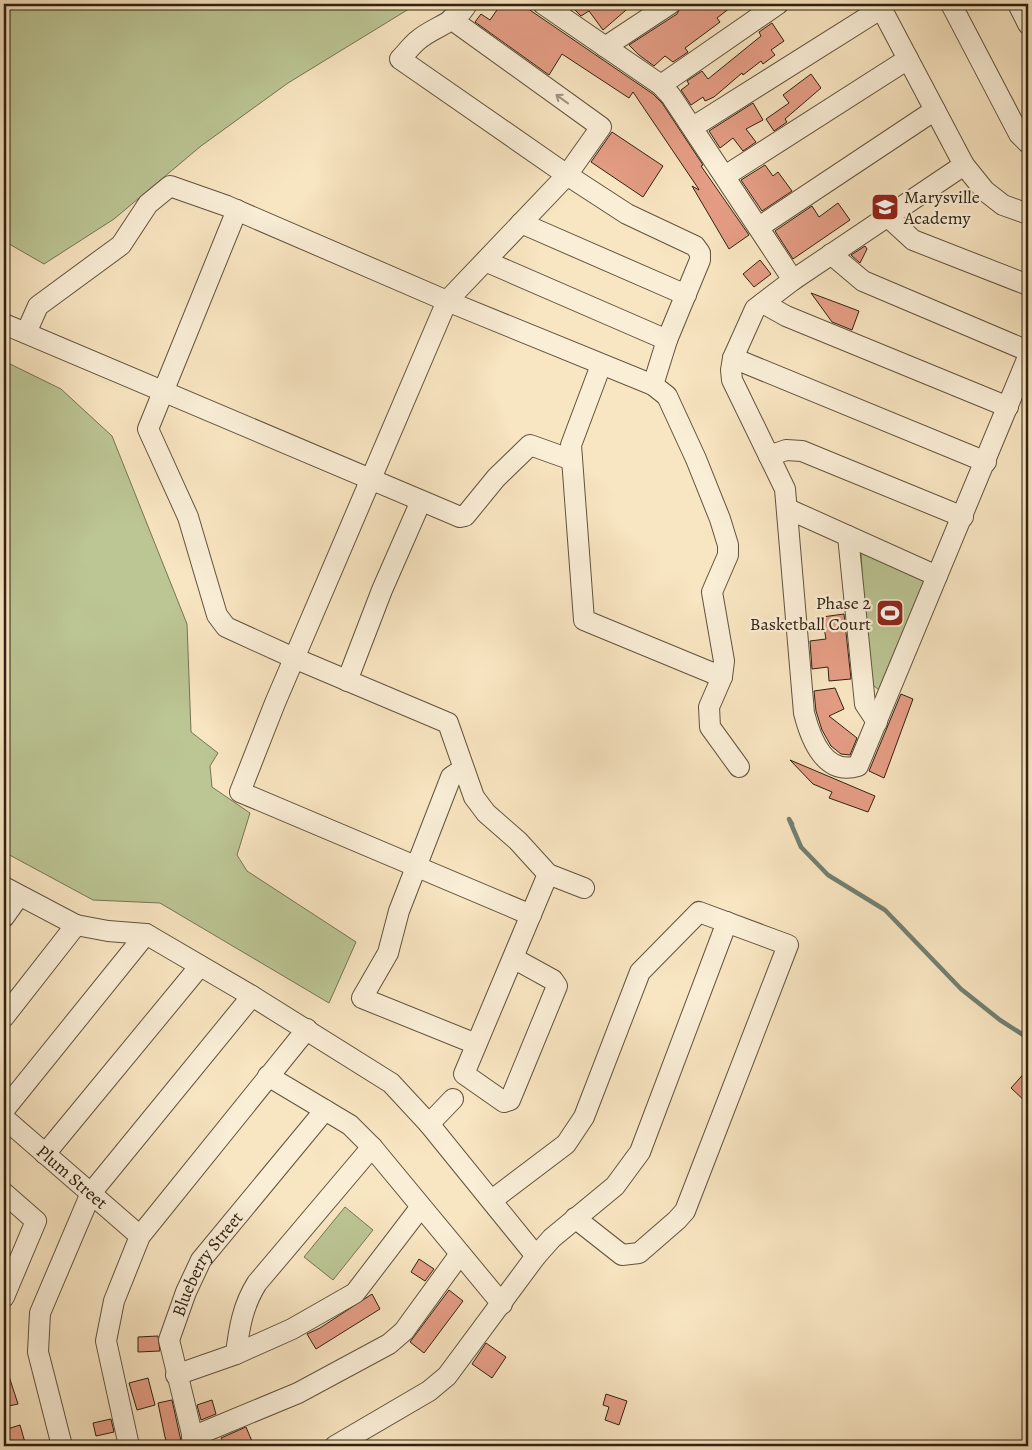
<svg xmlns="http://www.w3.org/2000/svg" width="1032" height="1450" font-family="Alegreya,serif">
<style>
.green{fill:#bcc594;stroke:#767452}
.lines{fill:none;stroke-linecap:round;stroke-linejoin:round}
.stream{stroke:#718071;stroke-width:4.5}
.building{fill:#e59d85;stroke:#2f2211}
.minor-casing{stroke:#61533d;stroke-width:22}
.minor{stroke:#faeed7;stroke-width:20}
.oneway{stroke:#9f927e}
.labels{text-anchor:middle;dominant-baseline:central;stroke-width:4.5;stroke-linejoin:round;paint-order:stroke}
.poi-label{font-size:18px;fill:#2f2211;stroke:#faeed7;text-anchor:start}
.street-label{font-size:18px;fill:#2f2211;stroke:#faeed7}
</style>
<rect width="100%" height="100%" fill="#f8e5c1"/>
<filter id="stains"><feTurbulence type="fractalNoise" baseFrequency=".004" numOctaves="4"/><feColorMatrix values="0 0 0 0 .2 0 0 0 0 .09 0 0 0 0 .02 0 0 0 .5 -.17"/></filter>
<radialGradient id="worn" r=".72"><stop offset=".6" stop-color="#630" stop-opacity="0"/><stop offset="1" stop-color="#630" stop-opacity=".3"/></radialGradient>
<g class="green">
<polygon points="4,4 417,4 288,83 201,146 114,219 44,264 4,241"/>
<polygon points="4,361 61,389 112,436 187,624 191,732 218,753 210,766 212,787 250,813 237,855 247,871 356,942 329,1003 160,903 93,900 4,852"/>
<polygon points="861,548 929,578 883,693 870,683 864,627"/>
<polygon points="345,1207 373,1230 333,1280 304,1257"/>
</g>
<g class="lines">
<polyline class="stream" points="792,824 789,819 801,847 828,875 885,910 961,989 1000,1020 1028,1038"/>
</g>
<g class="building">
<polygon points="501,4 521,4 653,94 662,103 703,165 701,166 749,235 729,249 692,186 699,190 698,188 633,92 629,98 562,54 549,75 475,22 481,14 490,20"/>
<polygon points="569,4 633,4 603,30 589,11 581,16"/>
<polygon points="682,4 735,4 717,18 720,22 685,48 688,52 673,62 665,56 654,66 639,55 629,45 677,14"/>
<polygon points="772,23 784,41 771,50 775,55 763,64 761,61 743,75 742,73 714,97 705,101 703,97 691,105 681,90 689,84 687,81 702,71 708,79 761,36 759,32"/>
<polygon points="811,74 821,88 785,119 787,122 774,131 766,119 789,103 783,95"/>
<polygon points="753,103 763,120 746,129 756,142 743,151 733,138 720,148 709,131"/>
<polygon points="612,132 663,166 643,197 591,162"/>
<polygon points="765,165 773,176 778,172 792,191 762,211 741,180"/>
<polygon points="838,203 850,220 793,259 775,231 812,206 819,217"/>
<polygon points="865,246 867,249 860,263 851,255"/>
<polygon points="760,260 771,274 754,287 743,274"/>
<polygon points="811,293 859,311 852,330 832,322"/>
<polygon points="844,614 851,679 829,681 828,667 812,669 810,641 826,639 822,617"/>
<polygon points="835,688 844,709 829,716 857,738 850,755 841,754 831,746 822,730 816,711 814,691"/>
<polygon points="901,694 913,699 884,778 869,771"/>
<polygon points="790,760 875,796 868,812 829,798 832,792 813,784"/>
<polygon points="1028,1069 1028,1104 1011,1088"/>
<polygon points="419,1259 434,1269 425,1281 411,1272"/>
<polygon points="449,1290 463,1301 424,1353 410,1342"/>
<polygon points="372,1294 380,1309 316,1349 307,1334 320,1328"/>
<polygon points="158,1336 160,1351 138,1352 138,1337"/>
<polygon points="486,1343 506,1357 492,1378 472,1364"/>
<polygon points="4,1367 6,1367 18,1404 4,1407"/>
<polygon points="148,1378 155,1405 137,1410 129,1383"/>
<polygon points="606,1394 627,1401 619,1425 605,1420 609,1407 603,1405"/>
<polygon points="172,1400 181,1441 183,1446 168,1446 165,1437 158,1403"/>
<polygon points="212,1400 216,1414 201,1420 197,1405"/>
<polygon points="111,1419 114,1432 96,1436 93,1423"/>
<polygon points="20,1425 26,1446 4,1446 4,1430"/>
<polygon points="246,1427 254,1446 225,1446 221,1438"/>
</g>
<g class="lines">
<defs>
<g id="minor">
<polyline points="543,4 661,85 671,96 793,280"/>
<polyline points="879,4 964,165 985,191 1003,205 1028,214"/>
<polyline points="951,4 1019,134 1028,143"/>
<polyline points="1018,4 1028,24"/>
<path d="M451,19L601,127L567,175L400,59C406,53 411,46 417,41C432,27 457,23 467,4"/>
<polyline points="605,47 670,4"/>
<polyline points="661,85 778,4"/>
<polyline points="693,127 882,8"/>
<path d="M964,165L793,280L755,309L733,358L731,370L732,380L785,489L804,713C811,740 825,776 858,766L1028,357"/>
<polyline points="725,176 908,59"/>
<polyline points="237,210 148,429 188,517 217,615 226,627 294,658 448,723 474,797 486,813 518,841 548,874 584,888"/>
<polyline points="888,217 913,240 1028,285"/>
<polyline points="521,223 686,295"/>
<polyline points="759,227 935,110"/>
<polyline points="831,254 863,281 1028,351"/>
<path d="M485,261L667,340L700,260V253L695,246L627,214L567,175C527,217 487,259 447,301L275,703L240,792L531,915"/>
<polyline points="763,303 786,316 1008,407"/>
<polyline points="4,324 460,517 465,516 496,478 530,445 572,460"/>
<polyline points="26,333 38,306 121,245 148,204 170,186 227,206 447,301 653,385 667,396 696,459 720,519 728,545 728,555 712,592 724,661 722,677 709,707 710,727 739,767"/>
<polyline points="733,358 986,462"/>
<polyline points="601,365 571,445 584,620 722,677"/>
<polyline points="653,385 667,340"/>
<polyline points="769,456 786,450 802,451 963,517"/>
<polyline points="788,509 937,576"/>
<polyline points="848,536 865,704 877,722"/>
<polyline points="347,681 382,590 421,501"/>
<polyline points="463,769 451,777 399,911 388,953 362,998 476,1044"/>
<polyline points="4,887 76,925 108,931 146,934 252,996 391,1083 429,1124 536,1256"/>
<polyline points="4,917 19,896"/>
<polyline points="513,958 553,980 557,986 510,1100 504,1102 464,1074 548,874"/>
<polyline points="4,1017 76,925"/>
<polyline points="268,1076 350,1125 372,1147 502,1304"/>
<polyline points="4,1110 146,934"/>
<path id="s1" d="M4,1118L140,1236"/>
<polyline points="429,1124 453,1099"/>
<polyline points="45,1154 200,966"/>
<polyline points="4,1193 36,1221 4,1297"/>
<polyline points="492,1200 566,1144 584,1117 640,972 699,912 788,945 685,1211 677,1220 639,1253 622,1255 575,1218"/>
<path d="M236,1354C239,1328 243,1305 257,1283L372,1147"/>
<polyline points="176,1375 236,1354 292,1329 355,1293 420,1208"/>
<polyline points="192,1437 298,1393 389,1344 404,1331 460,1254"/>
<polyline points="62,1446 38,1352 40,1313 91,1193 252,996"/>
<polyline points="129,1446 106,1341 114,1301 140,1236 307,1029"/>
<path id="s2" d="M195,1446L169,1340L186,1292L201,1260L325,1110"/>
<polyline points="335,1446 429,1391 447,1376 536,1256 552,1238 615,1186 640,1152 727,922"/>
</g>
</defs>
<use href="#minor" class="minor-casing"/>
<use href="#minor" class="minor"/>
</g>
<defs><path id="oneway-shaft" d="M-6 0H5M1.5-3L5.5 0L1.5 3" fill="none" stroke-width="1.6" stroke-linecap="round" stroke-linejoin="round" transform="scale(1.25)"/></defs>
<use class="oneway" href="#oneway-shaft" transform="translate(562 99) rotate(-144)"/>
<defs>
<symbol id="school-square" viewBox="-11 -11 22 22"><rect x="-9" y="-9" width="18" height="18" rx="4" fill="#8f2418" stroke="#faeed7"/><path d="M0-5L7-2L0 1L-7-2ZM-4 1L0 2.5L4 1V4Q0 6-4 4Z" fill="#fff"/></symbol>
<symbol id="stadium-square" viewBox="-11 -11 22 22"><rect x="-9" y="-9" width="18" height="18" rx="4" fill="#8f2418" stroke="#faeed7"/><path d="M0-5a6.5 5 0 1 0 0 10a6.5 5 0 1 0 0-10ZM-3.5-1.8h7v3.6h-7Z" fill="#fff"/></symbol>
</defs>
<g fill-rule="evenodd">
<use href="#school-square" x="869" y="191" width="32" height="32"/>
<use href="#stadium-square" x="874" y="597" width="32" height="32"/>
</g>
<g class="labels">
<g class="poi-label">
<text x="904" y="197">Marysville<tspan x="904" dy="21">Academy</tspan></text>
<text x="871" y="603" text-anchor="end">Phase 2<tspan x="871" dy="21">Basketball Court</tspan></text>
</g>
<g class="street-label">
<text stroke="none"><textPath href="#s1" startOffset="90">Plum Street</textPath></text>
<text stroke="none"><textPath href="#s2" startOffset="195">Blueberry Street</textPath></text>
</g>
</g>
<rect width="1032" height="1450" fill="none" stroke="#f8e5c1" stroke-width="20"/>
<rect x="5" y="5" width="1022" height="1440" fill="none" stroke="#2f2211" stroke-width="2.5"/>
<rect x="10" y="10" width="1012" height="1430" fill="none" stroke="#2f2211"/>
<rect width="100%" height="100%" filter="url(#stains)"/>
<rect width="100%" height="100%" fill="url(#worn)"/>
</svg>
